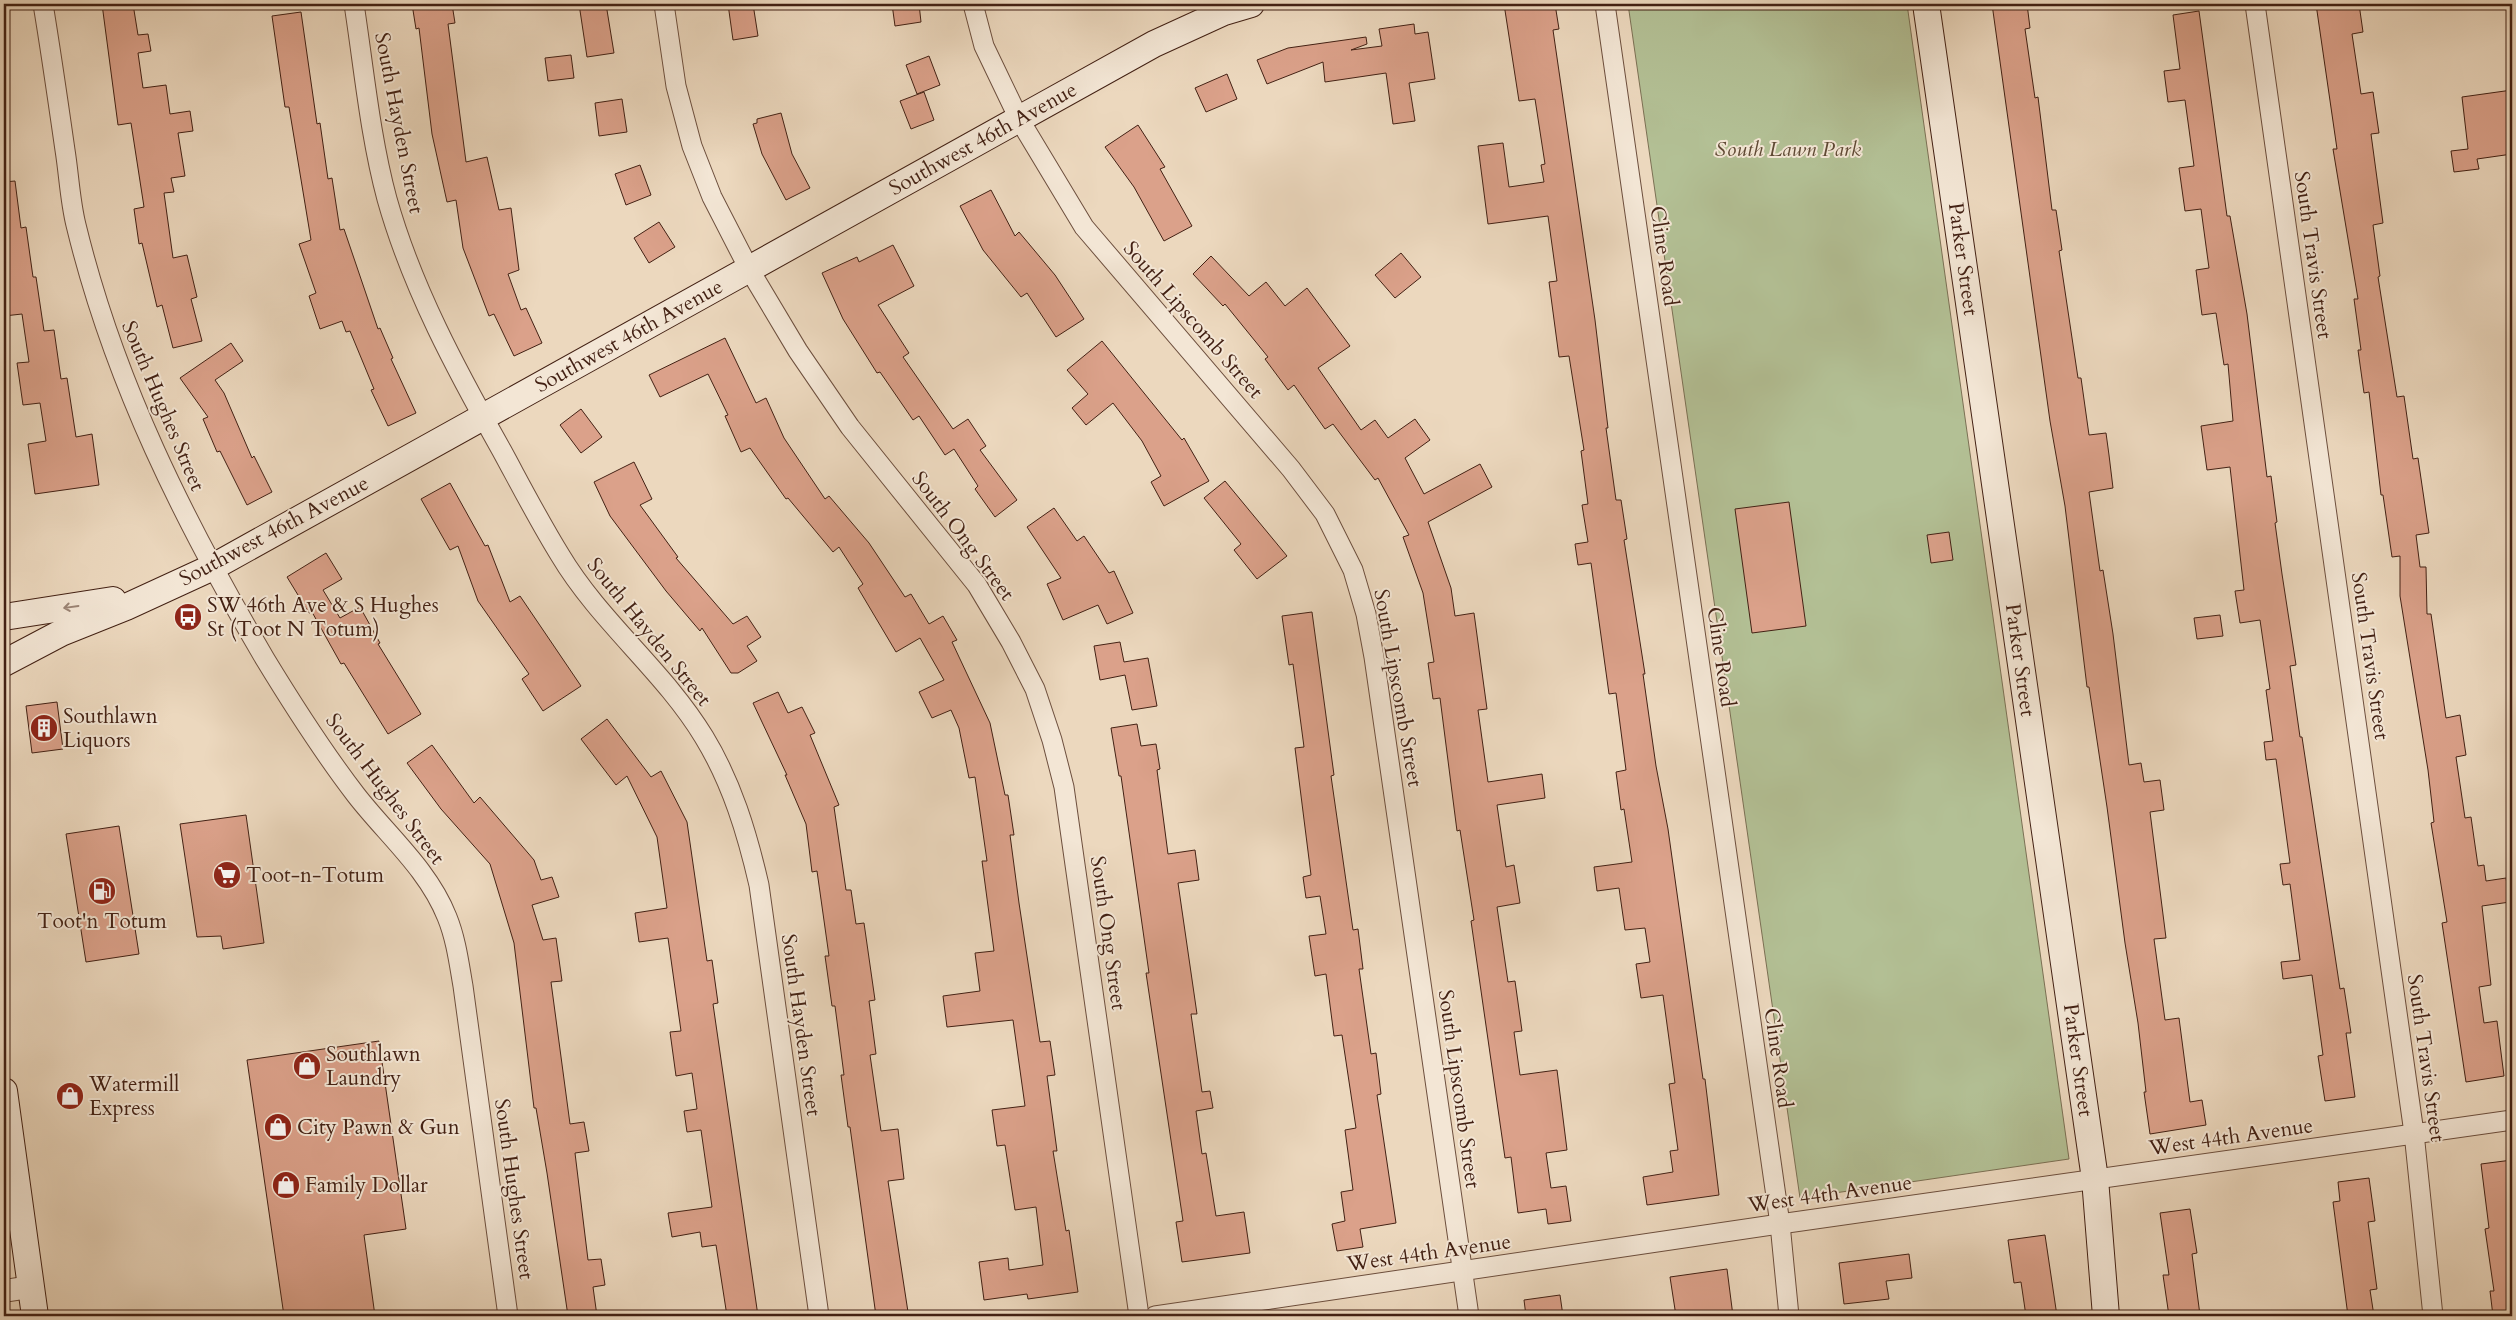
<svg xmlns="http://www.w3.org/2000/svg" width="2516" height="1320" font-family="Cardo,serif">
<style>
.green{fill:#b3c095;stroke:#7b7054}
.building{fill:#dba18a;stroke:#432114}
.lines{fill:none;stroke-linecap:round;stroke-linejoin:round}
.minor-casing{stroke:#6d4f3e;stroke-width:21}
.tertiary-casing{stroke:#6d4f3e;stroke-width:24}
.secondary-casing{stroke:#432114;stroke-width:28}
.minor{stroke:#f3e6d5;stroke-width:19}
.tertiary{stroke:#f3e6d5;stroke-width:22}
.secondary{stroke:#f3e6d5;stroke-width:26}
.oneway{stroke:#9b8474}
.labels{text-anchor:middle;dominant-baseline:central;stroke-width:4;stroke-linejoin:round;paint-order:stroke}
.street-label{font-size:21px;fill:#432114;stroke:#f3e6d5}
.park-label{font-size:21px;font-style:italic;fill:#5f4934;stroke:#f3e6d5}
.poi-label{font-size:21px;fill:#432114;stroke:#f3e6d5;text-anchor:start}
</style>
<rect width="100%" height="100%" fill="#ecd8be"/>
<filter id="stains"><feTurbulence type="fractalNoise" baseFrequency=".004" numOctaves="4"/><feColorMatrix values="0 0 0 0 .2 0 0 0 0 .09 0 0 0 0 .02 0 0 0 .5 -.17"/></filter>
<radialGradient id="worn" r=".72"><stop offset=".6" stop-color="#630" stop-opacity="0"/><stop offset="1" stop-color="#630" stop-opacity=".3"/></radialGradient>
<polygon class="green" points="1628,4 1907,4 2069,1159 1800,1198"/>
<g class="building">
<polygon points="102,4 133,4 138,35 148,34 151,51 138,53 143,88 166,85 170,114 190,111 193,131 178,133 185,176 171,178 174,192 164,193 173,258 187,255 197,297 191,299 202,341 173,348 162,305 157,307 142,243 139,244 134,209 144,207 131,123 118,125"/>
<polygon points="412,4 452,4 455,23 448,24 466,162 487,157 499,210 511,208 519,270 508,274 521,310 526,308 542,343 514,356 494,314 489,316 463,248 456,200 447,202 432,134 419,28 416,29"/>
<polygon points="579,4 606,4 614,53 587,57"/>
<polygon points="728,4 753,4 758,36 733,40"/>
<polygon points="892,4 919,4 921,22 895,26"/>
<polygon points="1504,4 1555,4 1559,29 1553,30 1595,320 1608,428 1606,428 1616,500 1621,500 1627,539 1624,540 1645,674 1643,674 1656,766 1668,829 1703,1079 1705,1079 1719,1195 1647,1205 1643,1177 1673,1172 1670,1151 1678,1150 1669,1084 1675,1083 1663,995 1641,998 1636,964 1650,962 1645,928 1625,930 1619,888 1597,891 1594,867 1632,862 1624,809 1621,810 1616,772 1626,770 1616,693 1609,694 1591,563 1578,565 1575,544 1588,542 1582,505 1588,504 1581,451 1584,450 1569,356 1559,357 1549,282 1557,281 1548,216 1488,224 1478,146 1503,143 1509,187 1544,182 1541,165 1545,164 1535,99 1519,101"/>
<polygon points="1992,4 2027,4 2030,28 2025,29 2035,98 2038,97 2052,210 2056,210 2062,250 2059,251 2078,378 2081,378 2089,435 2106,433 2109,455 2113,488 2089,492 2100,571 2103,570 2113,634 2129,765 2141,763 2144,782 2160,780 2164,810 2150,812 2166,938 2154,939 2165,1020 2179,1018 2190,1102 2202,1100 2206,1125 2150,1134 2144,1092 2146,1092 2138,1023 2125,943 2107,807 2089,687 2087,687 2065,506 2050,421"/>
<polygon points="2316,4 2359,4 2363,32 2352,34 2361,94 2373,92 2379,133 2371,134 2383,223 2373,225 2380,276 2378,277 2397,397 2404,396 2413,459 2418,458 2429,533 2416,535 2420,567 2426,567 2427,614 2431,614 2446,718 2460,715 2466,755 2456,757 2465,818 2471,817 2478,866 2484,865 2486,881 2506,878 2510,902 2482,906 2491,985 2479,987 2484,1023 2497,1021 2504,1076 2466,1082 2442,923 2447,922 2431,823 2434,822 2428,770 2400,596 2400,556 2392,557 2383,495 2381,495 2369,392 2364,393 2358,350 2361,350 2354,299 2358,299 2333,149 2337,149"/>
<polygon points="2199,11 2227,216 2230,216 2247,314 2267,477 2271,476 2277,522 2275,523 2282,574 2296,665 2290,666 2300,737 2302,737 2340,989 2344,988 2351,1033 2346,1033 2355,1097 2325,1101 2318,1056 2323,1055 2312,975 2283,979 2281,962 2300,960 2290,884 2283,885 2280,864 2290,863 2276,759 2266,760 2264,742 2273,741 2266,690 2270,689 2260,620 2240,623 2235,591 2244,590 2230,467 2207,470 2201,426 2233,421 2228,364 2224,365 2216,313 2202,315 2196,270 2209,268 2201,209 2185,211 2179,168 2194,166 2185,100 2168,102 2164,71 2180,69 2173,15"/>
<polygon points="301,12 317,124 320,123 328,179 332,178 340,230 344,229 378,329 380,328 393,358 391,359 416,413 388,426 371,390 374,389 350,331 346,332 342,321 320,329 309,296 316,293 299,244 311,240 289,107 285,107 272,16"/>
<polygon points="1414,24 1415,34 1428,32 1435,79 1409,83 1415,121 1393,124 1386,73 1325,82 1323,62 1267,84 1257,60 1288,48 1366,37 1367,44 1351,50 1382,46 1379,29"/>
<polygon points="571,55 574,78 548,81 545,58"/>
<polygon points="929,56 940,85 917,94 906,65"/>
<polygon points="1227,74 1237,99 1206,112 1195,88"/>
<polygon points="2512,90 2512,154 2477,159 2479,169 2454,172 2451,151 2468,149 2462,97"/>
<polygon points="924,92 934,120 911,129 900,101"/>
<polygon points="622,99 627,132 599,136 595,103"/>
<polygon points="781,113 792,154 810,188 786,200 762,154 753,124 757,123 757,119"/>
<polygon points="1138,125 1165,167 1160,169 1192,226 1164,241 1134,187 1105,147"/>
<polygon points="640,165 651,195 626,205 615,174"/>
<polygon points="15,181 21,228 26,227 33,277 36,277 44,331 54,330 61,379 67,378 76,437 92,434 99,485 35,494 28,444 46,441 40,403 23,405 17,363 29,362 22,314 4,316 4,182"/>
<polygon points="991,190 1015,236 1019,232 1055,275 1084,319 1056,337 1027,293 1021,297 983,250 960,206"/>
<polygon points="659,222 675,247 649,263 634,238"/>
<polygon points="893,245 914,286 878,305 909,353 903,357 953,429 968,419 986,446 980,450 1017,500 995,517 975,489 978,486 954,449 945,455 919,416 913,420 880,372 877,373 843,319 822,273 857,257 859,262"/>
<polygon points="1401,253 1421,277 1395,298 1375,275"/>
<polygon points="1211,256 1249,296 1266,282 1285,306 1307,288 1350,346 1318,368 1361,430 1375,420 1388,438 1415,419 1430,440 1405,458 1424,494 1480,464 1492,487 1428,522 1451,588 1455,616 1474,613 1487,709 1478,710 1488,782 1542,774 1545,798 1497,805 1506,867 1514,865 1520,903 1497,907 1508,982 1515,981 1522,1031 1514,1032 1520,1075 1557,1070 1567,1150 1546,1153 1551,1188 1566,1186 1571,1221 1548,1224 1546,1209 1518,1213 1511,1157 1505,1158 1471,921 1474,920 1460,830 1457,831 1440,698 1433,699 1428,663 1434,662 1423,593 1403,537 1409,535 1378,478 1375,480 1333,424 1325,429 1294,385 1288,390 1265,359 1268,357 1225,304 1223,306 1193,274"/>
<polygon points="725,338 756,403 766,398 784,438 825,499 829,496 869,543 905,597 911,594 929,624 943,616 957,640 952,642 990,723 1005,795 1008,795 1014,835 1010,835 1019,903 1040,1042 1050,1041 1055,1075 1047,1076 1057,1151 1053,1151 1066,1231 1069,1230 1078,1292 1028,1299 1027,1294 984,1300 979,1262 1008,1258 1009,1270 1043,1265 1036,1207 1015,1210 1005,1145 997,1146 992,1110 1025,1106 1013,1020 947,1027 943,996 980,991 975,953 994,951 982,861 987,861 975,777 969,778 959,728 951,710 932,718 919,692 944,680 920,638 896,652 858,588 863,584 839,547 833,552 788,498 786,499 750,448 741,452 725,416 728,415 708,374 660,397 649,375"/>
<polygon points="1102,341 1182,440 1184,438 1209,481 1164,506 1151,482 1161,476 1142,441 1113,403 1086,425 1072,408 1088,394 1067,370"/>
<polygon points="231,343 243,361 215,380 224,393 252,458 254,456 272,492 247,505 220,451 217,452 203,419 208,417 180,378"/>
<polygon points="581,409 602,437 581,453 560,425"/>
<polygon points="634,462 652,499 640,505 678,557 676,558 733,624 747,616 761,637 747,646 757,661 738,673 731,673 702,628 700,631 666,591 610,516 594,482"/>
<polygon points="1225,481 1287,556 1257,579 1234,550 1241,544 1204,498"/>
<polygon points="450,483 485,546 488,545 510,602 520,596 581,686 543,711 522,679 529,674 478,601 458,546 450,550 421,499"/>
<polygon points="1789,502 1806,626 1752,633 1735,509"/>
<polygon points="1054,508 1077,541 1084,536 1109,573 1114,571 1133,613 1107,624 1098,605 1063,620 1047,584 1061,578 1027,527"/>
<polygon points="1949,532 1953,560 1931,563 1927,535"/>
<polygon points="326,553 342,579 323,590 340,618 360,607 380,643 378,644 421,714 388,734 344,663 341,664 312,612 309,613 287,577"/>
<polygon points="1312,612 1334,775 1331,776 1353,930 1358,929 1363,969 1359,969 1371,1054 1376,1053 1381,1094 1377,1095 1396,1223 1360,1229 1363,1247 1337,1251 1332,1224 1345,1221 1341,1192 1353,1190 1345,1130 1356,1128 1342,1035 1334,1036 1326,974 1315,976 1309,936 1326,934 1320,896 1306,898 1303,877 1311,875 1295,748 1304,747 1293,664 1289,665 1282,616"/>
<polygon points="2220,615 2223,636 2197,639 2194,618"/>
<polygon points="1120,642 1124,662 1148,658 1157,706 1132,710 1125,675 1100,680 1094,646"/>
<polygon points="778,692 788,713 802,707 815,733 810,735 839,805 834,807 846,890 851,890 856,924 864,923 875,1000 869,1001 876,1054 870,1055 881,1131 898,1129 904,1179 888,1181 908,1312 876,1316 850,1127 848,1127 841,1075 844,1075 835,1006 832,1006 825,956 829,956 817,871 812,872 806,824 785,775 787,775 753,703"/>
<polygon points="57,702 63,749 32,753 26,706"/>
<polygon points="607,719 651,777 661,771 687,822 707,961 712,960 718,1003 713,1004 758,1316 727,1316 716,1245 702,1247 700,1232 672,1237 668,1213 712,1207 701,1130 687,1132 684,1111 697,1109 692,1073 676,1076 670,1032 681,1031 668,938 639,942 635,913 667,908 657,837 627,776 616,785 581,739"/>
<polygon points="1137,724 1141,746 1156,744 1160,769 1157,770 1168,854 1195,850 1199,880 1178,883 1197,1014 1191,1014 1202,1092 1210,1091 1213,1108 1196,1111 1202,1154 1206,1153 1216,1216 1244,1212 1250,1253 1182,1262 1176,1222 1183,1221 1146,973 1149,973 1121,776 1119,776 1111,728"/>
<polygon points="432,745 474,803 480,797 534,860 541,880 552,877 559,897 532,905 543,940 556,938 562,981 551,982 570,1124 584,1122 589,1151 575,1153 588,1260 601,1259 605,1285 593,1287 597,1316 568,1316 547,1173 536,1108 534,1108 514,943 490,864 441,809 407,763"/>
<polygon points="246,815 264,943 223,949 221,936 197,937 180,824"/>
<polygon points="119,826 139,954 86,962 66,834"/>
<polygon points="379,1041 406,1229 364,1235 375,1316 284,1316 247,1060"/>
<polygon points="2512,1160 2512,1316 2493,1316 2490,1291 2494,1291 2485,1229 2489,1228 2481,1164"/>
<polygon points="2369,1178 2375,1221 2368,1222 2377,1289 2370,1290 2374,1316 2348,1316 2333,1202 2340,1201 2338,1182"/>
<polygon points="2190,1209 2197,1253 2192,1254 2200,1315 2169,1316 2163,1275 2169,1275 2160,1213"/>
<polygon points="2045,1235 2057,1316 2026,1316 2021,1282 2014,1283 2008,1240"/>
<polygon points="1909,1254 1912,1278 1886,1281 1889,1299 1844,1304 1839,1263"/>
<polygon points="1727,1269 1733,1316 1676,1316 1670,1277"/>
<polygon points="1560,1295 1563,1316 1526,1316 1524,1300"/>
</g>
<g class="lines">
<defs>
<g id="minor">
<path d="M43,4C51,52 58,101 65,150C69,175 70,201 76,225C114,382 184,521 265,659C293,705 323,752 356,795C387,835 428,869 447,917C456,939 459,963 463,986L508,1316"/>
<path d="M354,4C364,69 370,136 387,199C412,288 457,371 502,451C521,486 539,521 560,555C600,622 664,671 704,737C732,783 747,833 759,885L819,1316"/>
<polyline points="664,4 676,86 692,146 712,197 749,269 798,351 850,427 977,585 1011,642 1035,689 1052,740 1064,787 1139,1316"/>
<polyline points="973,4 984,46 1019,119 1084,227 1291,469 1325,514 1353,570 1366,614 1374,657 1469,1316"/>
<polyline points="1605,4 1780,1224 1789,1316"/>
<polyline points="2255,4 2414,1133 2433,1316"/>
<polyline points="1155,1316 1780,1224 2512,1120"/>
</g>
<polyline id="tertiary" points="4,1291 30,1287"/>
<g id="secondary">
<polyline points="1926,4 2095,1179 2106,1316"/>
<polyline points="4,617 113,600"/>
<polyline points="4,663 61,633 126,607 213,567 1154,44 1224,12 1251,4"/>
<polyline points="4,1091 35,1316"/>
</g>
</defs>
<use href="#minor" class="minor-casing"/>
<use href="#tertiary" class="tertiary-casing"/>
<use href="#secondary" class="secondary-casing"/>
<use href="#minor" class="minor"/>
<use href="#tertiary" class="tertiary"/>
<use href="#secondary" class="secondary"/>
</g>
<defs><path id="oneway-shaft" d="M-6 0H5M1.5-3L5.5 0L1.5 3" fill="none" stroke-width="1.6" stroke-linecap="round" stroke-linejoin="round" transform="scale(1.25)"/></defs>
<use class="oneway" href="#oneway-shaft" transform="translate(71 607) rotate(172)"/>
<defs>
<symbol id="bus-disc" viewBox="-11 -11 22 22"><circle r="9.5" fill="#8f2418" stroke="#f3e6d5"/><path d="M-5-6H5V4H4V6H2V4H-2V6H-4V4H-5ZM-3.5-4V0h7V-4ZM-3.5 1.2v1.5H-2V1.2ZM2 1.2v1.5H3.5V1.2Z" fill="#fff"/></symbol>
<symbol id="building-disc" viewBox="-11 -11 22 22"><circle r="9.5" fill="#8f2418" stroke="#f3e6d5"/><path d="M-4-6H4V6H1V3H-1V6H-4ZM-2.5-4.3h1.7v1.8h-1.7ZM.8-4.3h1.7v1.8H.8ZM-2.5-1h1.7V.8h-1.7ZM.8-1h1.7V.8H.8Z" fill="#fff"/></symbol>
<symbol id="supermarket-disc" viewBox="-11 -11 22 22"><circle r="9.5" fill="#8f2418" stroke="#f3e6d5"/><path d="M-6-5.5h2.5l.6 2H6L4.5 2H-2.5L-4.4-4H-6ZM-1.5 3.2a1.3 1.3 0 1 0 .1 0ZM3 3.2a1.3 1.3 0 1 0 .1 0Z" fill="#fff"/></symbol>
<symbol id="fuel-disc" viewBox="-11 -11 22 22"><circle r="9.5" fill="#8f2418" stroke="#f3e6d5"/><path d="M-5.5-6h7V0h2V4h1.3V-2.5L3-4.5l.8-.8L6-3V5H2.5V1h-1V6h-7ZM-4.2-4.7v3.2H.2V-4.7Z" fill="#fff"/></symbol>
<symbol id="shop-disc" viewBox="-11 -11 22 22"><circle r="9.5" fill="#8f2418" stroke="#f3e6d5"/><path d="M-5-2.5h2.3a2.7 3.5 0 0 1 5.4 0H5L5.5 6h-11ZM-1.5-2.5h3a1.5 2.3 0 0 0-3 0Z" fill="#fff"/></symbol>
</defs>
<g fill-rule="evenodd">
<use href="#bus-disc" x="172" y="601" width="32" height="32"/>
<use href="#building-disc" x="28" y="712" width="32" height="32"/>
<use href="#supermarket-disc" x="211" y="859" width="32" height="32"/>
<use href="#fuel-disc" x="86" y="875" width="32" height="32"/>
<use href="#shop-disc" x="291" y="1050" width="32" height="32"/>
<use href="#shop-disc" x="54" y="1080" width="32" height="32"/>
<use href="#shop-disc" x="262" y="1111" width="32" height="32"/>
<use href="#shop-disc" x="270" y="1169" width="32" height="32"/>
</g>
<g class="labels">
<g class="street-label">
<text transform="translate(399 123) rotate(79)">South Hayden Street</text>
<text transform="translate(983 139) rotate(-29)">Southwest 46th Avenue</text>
<text transform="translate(2313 255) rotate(82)">South Travis Street</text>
<text transform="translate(1664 256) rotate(82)">Cline Road</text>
<text transform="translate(1963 259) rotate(82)">Parker Street</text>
<text transform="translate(1193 320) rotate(49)">South Lipscomb Street</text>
<text transform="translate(629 336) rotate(-29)">Southwest 46th Avenue</text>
<text transform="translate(163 406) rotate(67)">South Hughes Street</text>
<text transform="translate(274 531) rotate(-28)">Southwest 46th Avenue</text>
<text transform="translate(963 536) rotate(53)">South Ong Street</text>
<text transform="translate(649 632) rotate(51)">South Hayden Street</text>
<text transform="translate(2370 656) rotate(82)">South Travis Street</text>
<text transform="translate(1721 657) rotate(82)">Cline Road</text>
<text transform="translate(2020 660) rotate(82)">Parker Street</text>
<text transform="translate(1398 688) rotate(80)">South Lipscomb Street</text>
<text transform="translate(385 789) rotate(53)">South Hughes Street</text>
<text transform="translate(1108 933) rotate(82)">South Ong Street</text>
<text transform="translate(801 1025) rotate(82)">South Hayden Street</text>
<text transform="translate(1778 1058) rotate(82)">Cline Road</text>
<text transform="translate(2426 1058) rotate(82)">South Travis Street</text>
<text transform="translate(2078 1060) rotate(82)">Parker Street</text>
<text transform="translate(1459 1089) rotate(82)">South Lipscomb Street</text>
<text transform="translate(2231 1137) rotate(-8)">West 44th Avenue</text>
<text transform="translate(514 1189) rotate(82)">South Hughes Street</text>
<text transform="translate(1830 1194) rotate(-8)">West 44th Avenue</text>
<text transform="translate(1429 1253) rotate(-8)">West 44th Avenue</text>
</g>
<g class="park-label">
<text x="1788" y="149">South Lawn Park</text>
</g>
<g class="poi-label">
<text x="207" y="605">SW 46th Ave &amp; S Hughes<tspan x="207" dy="24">St (Toot N Totum)</tspan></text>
<text x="63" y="716">Southlawn<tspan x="63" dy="24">Liquors</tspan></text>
<text x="246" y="875">Toot-n-Totum</text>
<text x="102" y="921" text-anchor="middle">Toot'n Totum</text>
<text x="326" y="1054">Southlawn<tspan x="326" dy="24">Laundry</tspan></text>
<text x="89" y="1084">Watermill<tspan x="89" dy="24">Express</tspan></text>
<text x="297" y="1127">City Pawn &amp; Gun</text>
<text x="305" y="1185">Family Dollar</text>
</g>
</g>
<rect width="2516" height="1320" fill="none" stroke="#ecd8be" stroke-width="20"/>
<rect x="5" y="5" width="2506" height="1310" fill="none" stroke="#432114" stroke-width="2.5"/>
<rect x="10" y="10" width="2496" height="1300" fill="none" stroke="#432114"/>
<rect width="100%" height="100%" filter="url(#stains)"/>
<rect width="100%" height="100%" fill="url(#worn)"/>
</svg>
